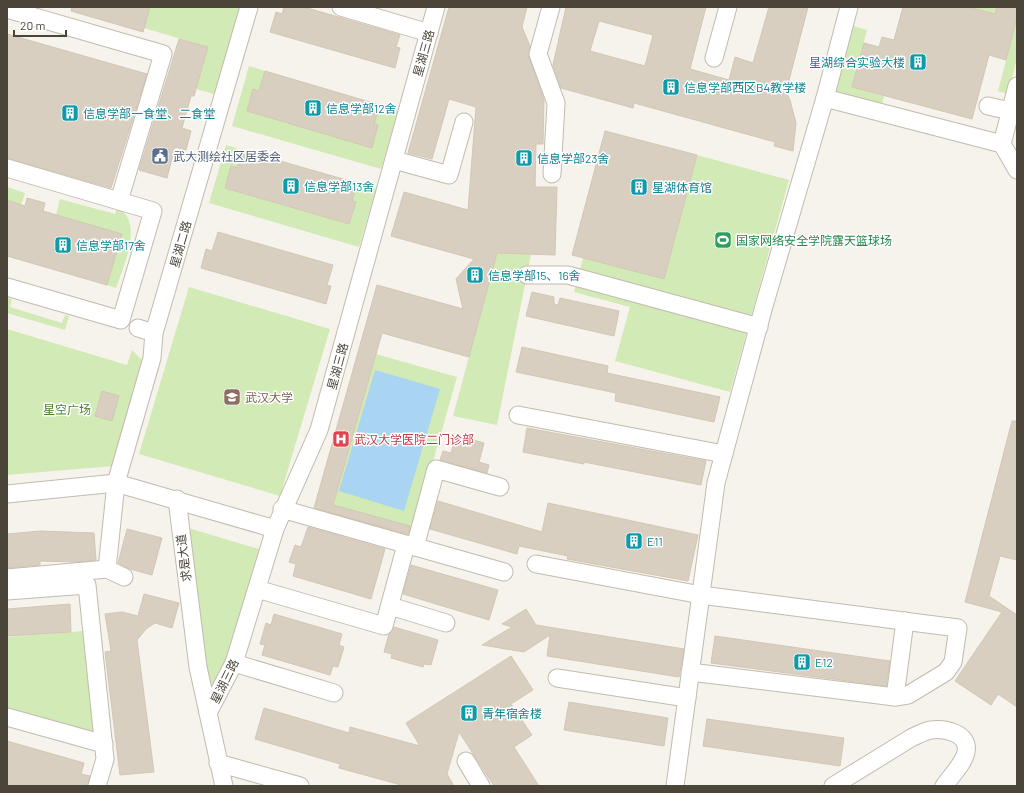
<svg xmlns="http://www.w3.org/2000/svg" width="1024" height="793" font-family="Barlow,'Noto Sans SC',sans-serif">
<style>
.green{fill:#d2eab5}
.water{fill:#a9d4f2}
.building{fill:#d8cfc1;stroke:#d3c7b4;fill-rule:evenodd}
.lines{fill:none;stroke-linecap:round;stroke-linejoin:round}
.minor-casing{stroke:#c2bbae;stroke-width:19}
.minor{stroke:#fff;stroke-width:17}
.labels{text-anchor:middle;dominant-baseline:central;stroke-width:3;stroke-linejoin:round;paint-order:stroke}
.street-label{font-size:12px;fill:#4b4439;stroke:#fff}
.culture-label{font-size:12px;fill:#0d838f;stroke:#fff;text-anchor:start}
.service-label{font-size:12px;fill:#4e5e75;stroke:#fff;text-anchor:start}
.leisure-label{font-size:12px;fill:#27864d;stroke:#fff;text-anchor:start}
.education-label{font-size:12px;fill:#785e54;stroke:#fff;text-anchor:start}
.park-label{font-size:12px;fill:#4a7f2a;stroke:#fff}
.health-label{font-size:12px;fill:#be3a42;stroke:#fff;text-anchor:start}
</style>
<rect width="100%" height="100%" fill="#f6f3ec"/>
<g class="green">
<polygon points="150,7 244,7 218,95 196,89 208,47 144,28"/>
<polygon points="969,7 997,7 995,14"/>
<polygon points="1017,18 1017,58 1008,94 998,91"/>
<polygon points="853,26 867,30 852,87 884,96 882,105 836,92"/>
<polygon points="249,66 265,71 259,91 254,89 372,147 378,125 374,124 380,105 398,111 381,169 232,126"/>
<polygon points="226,145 242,150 237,168 231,166 225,188 349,224 356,202 352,201 357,183 376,189 359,247 209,203"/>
<polygon points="697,155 789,180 730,392 615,361 630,307 574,292 583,258 664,279"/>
<polygon points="7,187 25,193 21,205 7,200"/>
<path d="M60,199L115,214L117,208C145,221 123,267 116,288L107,285L122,234L56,215Z"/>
<polygon points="497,253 531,254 497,425 453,416"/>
<polygon points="189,287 330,329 280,496 139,454"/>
<polygon points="7,298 12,299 10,307 62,323 65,315 69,316 65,330 7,313"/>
<polygon points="7,329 127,365 132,350 141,359 142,364 114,466 7,475"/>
<polygon points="376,354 457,377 410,542 329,519"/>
<polygon points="185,527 262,550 229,661 209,698"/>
<polygon points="84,631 94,738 7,713 7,637"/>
</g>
<polygon class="water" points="375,370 440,389 404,511 339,491"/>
<g class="building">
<polygon points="72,7 150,7 143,32 71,11"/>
<polygon points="284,7 304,7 400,35 396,47 400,48 395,68 270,32 276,12 282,14"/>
<polygon points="449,7 527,7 522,27 530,46 529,57 544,100 543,144 536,144 535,187 557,187 555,255 497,253 469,357 382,333 333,505 410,526 408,534 314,508 377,285 463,309 456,279 474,259 391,236 404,192 468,210 476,107 449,99 432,159 408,153"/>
<path d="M566,7H706L690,69L729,80L735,57L753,63L769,7H808L786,92L790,100L796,123L793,151L774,146L775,142L634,103L633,108L561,88L553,65ZM599,21L653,35L645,66L590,51Z"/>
<polygon points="903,7 969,7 995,14 997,7 1017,7 1017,18 1006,60 989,55 972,119 852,87 864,43 879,47 882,37 894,40"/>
<polygon points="7,34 147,74 111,188 7,158"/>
<polygon points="179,39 208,47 194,96 191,96 182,128 191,131 186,150 175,147 167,178 139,170"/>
<polygon points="265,71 380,105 374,124 378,125 372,148 247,111 253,89 259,91"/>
<polygon points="605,131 697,155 664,279 572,255"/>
<polygon points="242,150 357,183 352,201 356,202 349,224 225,188 231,166 237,168"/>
<polygon points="27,198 45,203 43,211 122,234 107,285 7,256 7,200 25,206"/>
<polygon points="218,232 333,265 327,285 331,286 326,304 201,268 206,249 212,251"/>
<polygon points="532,292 554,297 554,304 558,305 560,298 619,311 614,336 526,316"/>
<polygon points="522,347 608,366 607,373 720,397 714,422 615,401 616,393 516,372"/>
<polygon points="102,391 119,396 112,421 95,416"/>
<polygon points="1012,421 1017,421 1017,560 1000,556 989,596 1017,615 1017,707 998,694 991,705 955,681 1002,612 965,602"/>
<polygon points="527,428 706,461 701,485 584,462 584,464 523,452"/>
<polygon points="456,435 484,443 479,462 489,465 487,473 440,460 443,451 451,453"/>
<polygon points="438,501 542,532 548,503 698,535 688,581 567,559 568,556 519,546 517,554 430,529"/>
<polygon points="308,527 385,549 371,599 293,576 296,564 289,562 295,545 301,547"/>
<polygon points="127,529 162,538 152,575 130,569 118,563"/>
<polygon points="40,531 94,533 96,560 77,562 40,561 40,565 7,568 7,534"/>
<polygon points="411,565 498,590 489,620 403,594"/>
<polygon points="144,594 179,603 172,628 155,623 146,629 137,640 154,772 120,775 105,652 111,651 105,614 122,612 138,616"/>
<polygon points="70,604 71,632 7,636 7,609"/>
<polygon points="526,609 536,625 684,649 679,677 547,656 550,635 524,652 482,645 512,627 502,624"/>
<polygon points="274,614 342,634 339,645 344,647 338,667 333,666 330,675 262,655 265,645 260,644 266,623 271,625"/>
<polygon points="394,627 438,640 431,665 424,664 423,667 391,658 392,654 384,652 389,634"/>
<polygon points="715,636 890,661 886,686 711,663"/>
<polygon points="511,656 533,690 511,704 532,735 514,747 539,786 494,786 459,732 447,774 454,786 405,786 339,768 340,764 255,739 264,708 349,733 350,727 420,746 406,723"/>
<polygon points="569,702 668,718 664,746 564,730"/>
<polygon points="707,719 844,738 840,766 703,746"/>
<polygon points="7,741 84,763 81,774 90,776 87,786 7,786"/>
</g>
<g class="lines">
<defs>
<g id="minor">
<polyline points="341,7 429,33"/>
<polyline points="551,7 538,54 556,103 552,174"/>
<polyline points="7,9 163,54 119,201"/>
<polyline points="714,58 728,7"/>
<polyline points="825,98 1002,144 1017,170"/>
<polyline points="988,106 1010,111"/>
<polyline points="1002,144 1017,86"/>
<polyline points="394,160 449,175 464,122"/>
<polyline points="7,168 153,211 121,320 7,287"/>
<polyline points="527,275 568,275 759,327"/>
<polyline points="138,328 154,333"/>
<polyline points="518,415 724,454"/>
<polyline points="7,494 116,483 275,529"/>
<polyline points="177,499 198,667 224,786"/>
<polyline points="282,509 504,572"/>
<polyline points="415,547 436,469 500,487"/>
<polyline points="536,564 701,595 958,628 953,662 946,672 908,695 895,697 690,672"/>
<polyline points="107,569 116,483 152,358 154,333 249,7"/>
<polyline points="7,578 107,569 124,577"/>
<polyline points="257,589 384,626 406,545"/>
<polyline points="7,591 87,585 105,759 97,786"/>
<polyline points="390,606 446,623"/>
<polyline points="234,663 334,693"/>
<polyline points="557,678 687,698"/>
<polyline points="895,697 905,621"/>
<polyline points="208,713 234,663 275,529 319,430 436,7"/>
<polyline points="7,717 104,744"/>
<polyline points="466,761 481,786"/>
<polyline points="218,763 300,786"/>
<polyline points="675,786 716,483 764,306 825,98 849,7"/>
<path d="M833,786L911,738C918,735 924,731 931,730C944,728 970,733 966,752C964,763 951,776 944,786"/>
</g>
</defs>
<use href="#minor" class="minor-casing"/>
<use href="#minor" class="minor"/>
</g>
<defs>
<symbol id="building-square" viewBox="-11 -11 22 22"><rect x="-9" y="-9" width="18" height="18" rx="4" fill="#0f9aa8" stroke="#fff"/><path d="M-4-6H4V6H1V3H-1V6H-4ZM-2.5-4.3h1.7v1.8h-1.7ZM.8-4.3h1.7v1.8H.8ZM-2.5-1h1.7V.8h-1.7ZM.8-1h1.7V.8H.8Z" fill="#fff"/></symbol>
<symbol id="civic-square" viewBox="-11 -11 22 22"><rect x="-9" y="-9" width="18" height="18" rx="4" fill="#5c6f8a" stroke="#fff"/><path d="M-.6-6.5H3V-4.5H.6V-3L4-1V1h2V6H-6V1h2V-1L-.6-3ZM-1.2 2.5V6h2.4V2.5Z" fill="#fff"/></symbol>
<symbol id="stadium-square" viewBox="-11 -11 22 22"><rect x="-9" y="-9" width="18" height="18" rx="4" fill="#2e9e5b" stroke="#fff"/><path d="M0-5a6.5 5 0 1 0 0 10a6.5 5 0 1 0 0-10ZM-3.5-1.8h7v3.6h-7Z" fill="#fff"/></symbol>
<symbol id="university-square" viewBox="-11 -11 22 22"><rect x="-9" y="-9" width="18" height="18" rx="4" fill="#8d6e63" stroke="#fff"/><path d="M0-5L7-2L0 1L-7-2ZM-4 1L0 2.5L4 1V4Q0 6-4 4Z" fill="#fff"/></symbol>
<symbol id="hospital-square" viewBox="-11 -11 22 22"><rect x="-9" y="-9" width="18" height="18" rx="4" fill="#e0444e" stroke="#fff"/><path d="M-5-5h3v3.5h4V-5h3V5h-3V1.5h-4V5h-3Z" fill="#fff"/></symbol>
</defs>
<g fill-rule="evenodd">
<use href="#building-square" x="908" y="52" width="20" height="20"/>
<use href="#building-square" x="661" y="77" width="20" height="20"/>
<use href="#building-square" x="303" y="98" width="20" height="20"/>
<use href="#building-square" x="60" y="103" width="20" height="20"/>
<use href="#civic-square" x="150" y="146" width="20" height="20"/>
<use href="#building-square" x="514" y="148" width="20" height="20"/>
<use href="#building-square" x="281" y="176" width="20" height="20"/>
<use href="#building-square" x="629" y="177" width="20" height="20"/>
<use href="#stadium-square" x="713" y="230" width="20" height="20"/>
<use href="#building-square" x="53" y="235" width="20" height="20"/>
<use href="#building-square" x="465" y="265" width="20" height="20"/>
<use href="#university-square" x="222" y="387" width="20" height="20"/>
<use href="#hospital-square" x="331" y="429" width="20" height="20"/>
<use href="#building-square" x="624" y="531" width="20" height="20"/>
<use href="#building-square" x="792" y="652" width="20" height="20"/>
<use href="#building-square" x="459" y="703" width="20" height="20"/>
</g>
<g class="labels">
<g class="street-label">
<text transform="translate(423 53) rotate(-74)">星湖三路</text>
<text transform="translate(180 244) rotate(-74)">星湖二路</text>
<text transform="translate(337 366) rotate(-75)">星湖三路</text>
<text transform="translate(183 558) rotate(-97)">求是大道</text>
<text transform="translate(224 681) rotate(-64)">星湖三路</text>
</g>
<g class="culture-label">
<text x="905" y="62" text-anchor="end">星湖综合实验大楼</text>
<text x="684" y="87">信息学部西区B4教学楼</text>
<text x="326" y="108">信息学部12舍</text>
<text x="83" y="113">信息学部一食堂、二食堂</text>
<text x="537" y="158">信息学部23舍</text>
<text x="304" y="186">信息学部13舍</text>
<text x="652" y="187">星湖体育馆</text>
<text x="76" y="245">信息学部17舍</text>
<text x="488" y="275">信息学部15、16舍</text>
<text x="647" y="541">E11</text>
<text x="815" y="662">E12</text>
<text x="482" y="713">青年宿舍楼</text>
</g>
<g class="service-label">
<text x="173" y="156">武大测绘社区居委会</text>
</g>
<g class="leisure-label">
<text x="736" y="240">国家网络安全学院露天篮球场</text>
</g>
<g class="education-label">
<text x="245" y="397">武汉大学</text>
</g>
<g class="park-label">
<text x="67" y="409">星空广场</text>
</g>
<g class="health-label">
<text x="354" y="439">武汉大学医院二门诊部</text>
</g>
</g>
<rect width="1024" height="793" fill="none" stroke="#4b4439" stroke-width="16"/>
<path d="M14 30v6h52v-6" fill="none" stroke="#4b4439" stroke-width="2"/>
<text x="20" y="30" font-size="12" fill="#4b4439" stroke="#ffffff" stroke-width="3" paint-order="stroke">20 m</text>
</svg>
